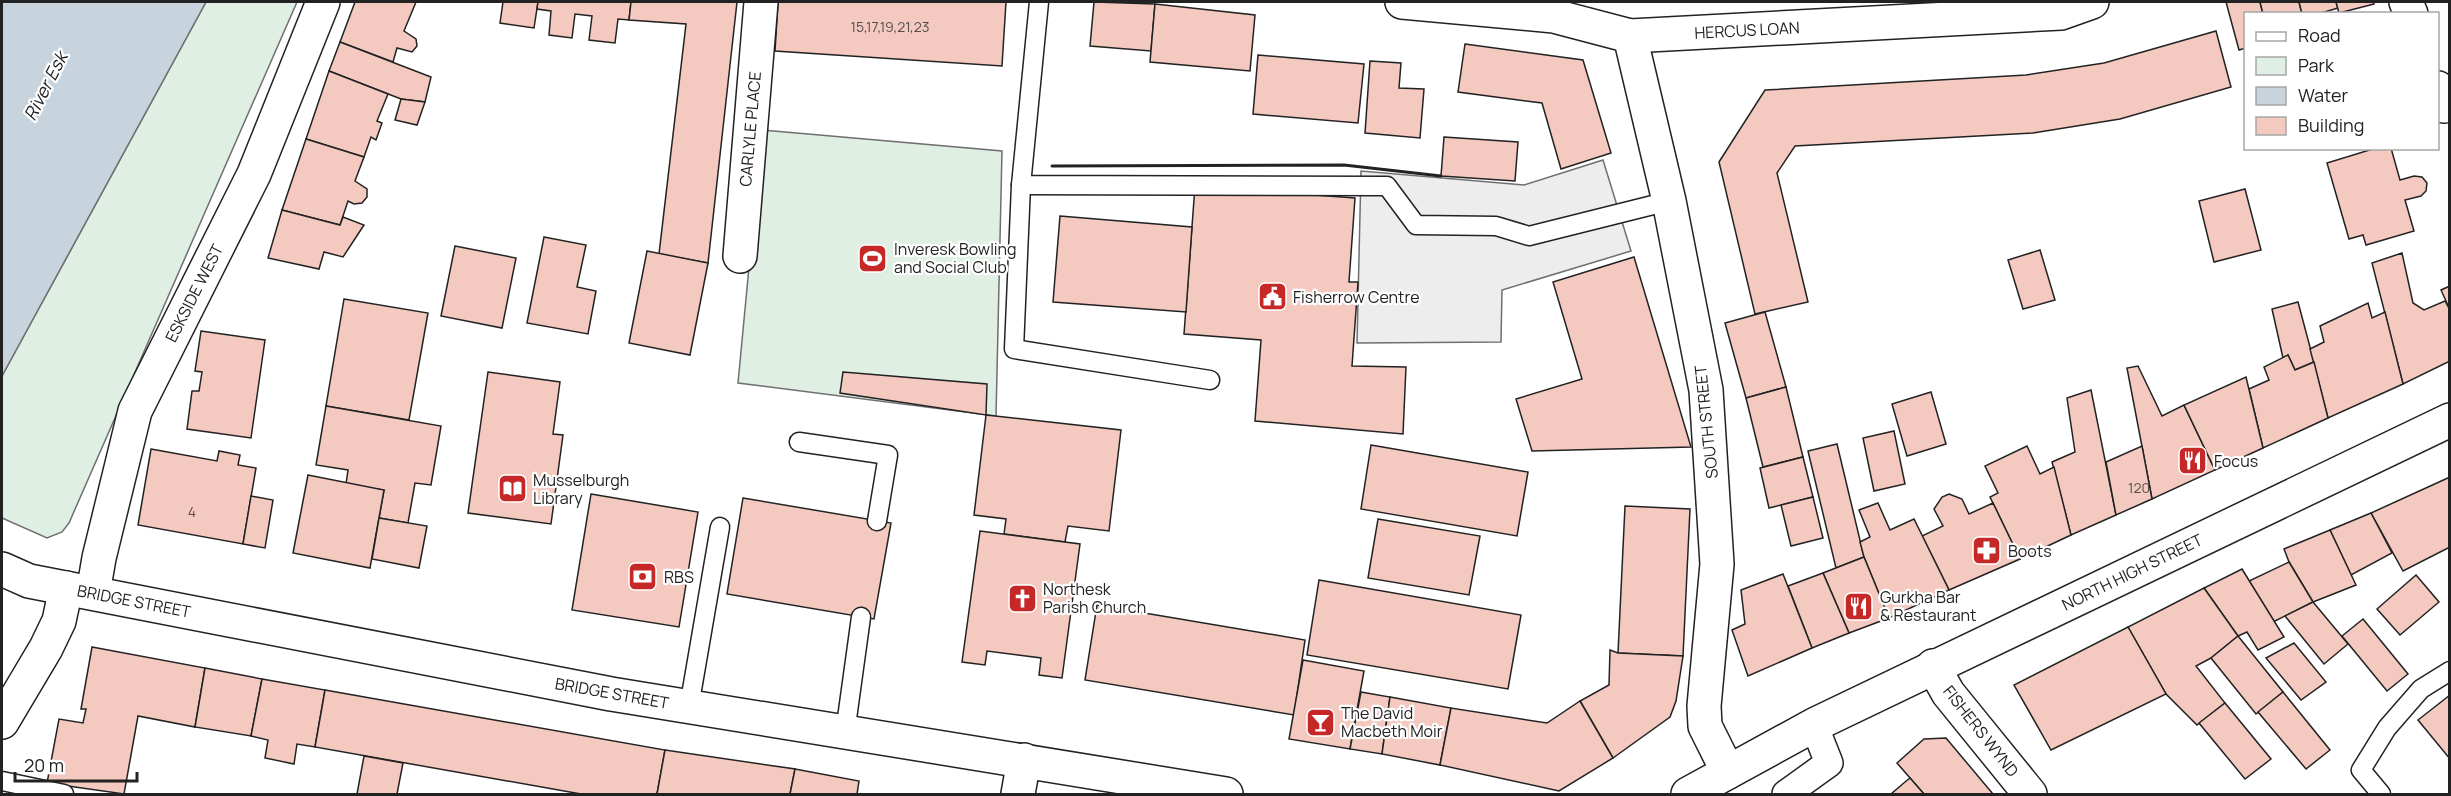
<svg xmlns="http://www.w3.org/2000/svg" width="2451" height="796" font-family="Manrope,sans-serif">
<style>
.green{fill:#e0efe3;stroke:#6f6f6f;stroke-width:1.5}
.parking{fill:#ededed;stroke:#6f6f6f;stroke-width:1.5}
.water{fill:#c7d3dd;stroke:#6f6f6f;stroke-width:1.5}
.building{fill:#f3c9c0;stroke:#222;stroke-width:1.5}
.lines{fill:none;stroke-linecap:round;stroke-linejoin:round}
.service-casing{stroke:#222;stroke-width:21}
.pedestrian-casing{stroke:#222;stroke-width:30}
.minor-casing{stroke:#222;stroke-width:36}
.primary-casing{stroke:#222;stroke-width:36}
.service{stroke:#fff;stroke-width:18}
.pedestrian{stroke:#fff;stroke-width:27}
.minor{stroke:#fff;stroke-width:33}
.primary{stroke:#fff;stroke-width:33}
.wall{stroke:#222;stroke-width:3}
.labels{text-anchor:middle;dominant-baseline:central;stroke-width:4.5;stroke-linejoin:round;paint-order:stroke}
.number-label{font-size:14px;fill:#564c4a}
.street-label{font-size:16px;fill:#222;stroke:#fff}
.poi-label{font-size:16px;fill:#222;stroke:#fff;text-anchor:start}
.water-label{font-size:18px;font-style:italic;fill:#222;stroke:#fff}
</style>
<rect width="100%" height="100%" fill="#fff"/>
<g class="green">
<polygon points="206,2 297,2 69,523 62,532 47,538 2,518 2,376"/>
<polygon points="762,130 1002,151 996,416 738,383"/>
</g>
<polygon class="parking" points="1603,160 1631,251 1502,290 1501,342 1357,343 1361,171 1524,185"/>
<polygon class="water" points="2,2 206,2 2,376"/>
<g class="building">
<polygon points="355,2 416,2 404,31 416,39 417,46 412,52 397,48 393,62 340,42"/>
<polygon points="503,2 538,2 534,28 500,23"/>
<polygon points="538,2 631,2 629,20 618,19 615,43 589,40 592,16 575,14 572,38 549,35 551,11 537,9"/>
<polygon points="631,2 737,2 708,263 659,254 686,24 629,20"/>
<polygon points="778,2 1006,2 1002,66 775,51"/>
<polygon points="1094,2 1155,4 1151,51 1090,46"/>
<polygon points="2226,2 2260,2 2263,14 2246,14 2246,48 2239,50"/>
<polygon points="2260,2 2299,2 2302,14 2263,14"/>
<polygon points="2299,2 2336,2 2338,8 2318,14 2302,14"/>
<polygon points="2336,2 2373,2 2374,4 2339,13"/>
<polygon points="1155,4 1255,15 1250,71 1150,62"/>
<polygon points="2216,31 2231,87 2120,119 2033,133 1795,146 1777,173 1808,302 1755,314 1719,162 1765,90 2026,75 2104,63"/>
<polygon points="340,42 431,77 425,102 401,99 329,71"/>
<polygon points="1465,44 1583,60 1611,153 1561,169 1542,103 1458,92"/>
<polygon points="1258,55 1364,64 1358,123 1253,114"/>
<polygon points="1370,61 1401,63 1399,88 1424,89 1420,138 1365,133"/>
<polygon points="329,71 388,94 377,121 382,123 376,140 371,137 364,157 306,139"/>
<polygon points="401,99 425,102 417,125 395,120"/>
<polygon points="1444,137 1518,142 1515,181 1441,176"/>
<polygon points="306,139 364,157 355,181 367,189 367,197 362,203 354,204 348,201 340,225 282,210"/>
<polygon points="2376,148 2391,148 2400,180 2414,176 2422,177 2427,183 2426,191 2421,196 2405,200 2414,231 2366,245 2363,235 2349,239 2327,163"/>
<polygon points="1195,186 1355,198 1349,282 1358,282 1352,366 1406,367 1403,434 1255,421 1261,340 1184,334"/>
<polygon points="2245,189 2261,250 2214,262 2199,201"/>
<polygon points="282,210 340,225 343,217 364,225 343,257 324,252 319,269 268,258"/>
<polygon points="1060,216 1192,227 1186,312 1053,302"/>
<polygon points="544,237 586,245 577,287 596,291 588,334 527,323"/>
<polygon points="455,246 516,258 502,328 441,316"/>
<polygon points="2040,250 2055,300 2023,309 2008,260"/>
<polygon points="647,251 708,263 690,355 629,343"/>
<polygon points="2402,253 2413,303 2424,310 2445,301 2450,310 2450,361 2403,384 2372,263"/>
<polygon points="1634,257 1691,447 1532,451 1516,399 1582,379 1553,282"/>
<polygon points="2450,286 2450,310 2441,290"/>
<polygon points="344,299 428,313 409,420 326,406"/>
<polygon points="2298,302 2314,362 2295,370 2288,355 2283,358 2272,309"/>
<polygon points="2368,303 2372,318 2385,312 2403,384 2328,418 2310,349 2324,342 2320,326"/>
<polygon points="1765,312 1786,387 1746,398 1725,323"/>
<polygon points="201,331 265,340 251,438 187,429 192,391 199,391 202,372 195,371"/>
<polygon points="2288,355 2295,370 2314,362 2328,418 2263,448 2249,389 2269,380 2264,367"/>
<polygon points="2138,366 2162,416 2184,405 2215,470 2152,499 2127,368"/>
<polygon points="488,372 560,382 553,434 563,435 551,524 468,513"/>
<polygon points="843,372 987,384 986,415 840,393"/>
<polygon points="2246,377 2263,448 2215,470 2184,405"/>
<polygon points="1786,387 1803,457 1763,467 1746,398"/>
<polygon points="2091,390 2116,515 2071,535 2052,462 2075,452 2067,398"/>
<polygon points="1931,392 1946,444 1907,456 1892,404"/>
<polygon points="326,406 441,426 431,485 415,483 408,523 379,518 384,490 346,484 348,470 316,465"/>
<polygon points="986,415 1121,430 1109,531 1068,526 1065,542 1004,534 1006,519 974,515"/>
<polygon points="1894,431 1905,484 1874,491 1863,438"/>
<polygon points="1837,444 1864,557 1836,568 1808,451"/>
<polygon points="1371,445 1528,472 1517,536 1361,509"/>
<polygon points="2027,446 2040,474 2054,467 2071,535 2020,559 1990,497 1998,493 1985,466"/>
<polygon points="2142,446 2152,499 2116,515 2106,462"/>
<polygon points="151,449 217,461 219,451 240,455 238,465 256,468 243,544 138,525"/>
<polygon points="1803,457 1813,497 1769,508 1760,468"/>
<polygon points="308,475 384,490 370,568 293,553"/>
<polygon points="2450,477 2450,547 2403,571 2371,513"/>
<polygon points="591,494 698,512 679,627 572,610"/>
<polygon points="1949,494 1962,499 1969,514 1993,503 2020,559 1949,590 1922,536 1943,526 1934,509 1942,497"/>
<polygon points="251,496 273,500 265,548 243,544"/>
<polygon points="1813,497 1823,538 1791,546 1781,505"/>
<polygon points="743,498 891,523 874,619 727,594"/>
<polygon points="1878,503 1890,530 1914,519 1949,590 1889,618 1864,557 1860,542 1870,537 1859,510"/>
<polygon points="1625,506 1690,509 1683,656 1618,653"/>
<polygon points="2371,513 2392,553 2351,575 2330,530"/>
<polygon points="379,518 427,526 419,568 372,559"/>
<polygon points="1378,519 1480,536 1469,595 1368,578"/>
<polygon points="2330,530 2356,585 2313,602 2289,562 2284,549"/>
<polygon points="980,531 1080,544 1062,678 1039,675 1041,658 987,651 985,665 962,662"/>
<polygon points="1864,557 1889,618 1849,633 1823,573"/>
<polygon points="2289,562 2313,602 2273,622 2249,581"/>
<polygon points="2242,569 2284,637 2258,650 2247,632 2238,636 2204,588"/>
<polygon points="1823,573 1849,633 1812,648 1788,586"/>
<polygon points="1783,574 1812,648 1748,676 1732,630 1745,624 1741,590"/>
<polygon points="2416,575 2439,602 2400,635 2377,609"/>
<polygon points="1319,580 1521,615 1508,689 1307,655"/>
<polygon points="2204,588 2238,636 2211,658 2196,666 2225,703 2197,725 2166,694 2128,627"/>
<polygon points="2313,602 2348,644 2324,664 2285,616"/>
<polygon points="1097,605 1305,640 1294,715 1085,680"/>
<polygon points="2363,619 2408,674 2387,691 2342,636"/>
<polygon points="2128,627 2166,694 2051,750 2014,685"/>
<polygon points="2238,636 2283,692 2256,714 2211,658"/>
<polygon points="2294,643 2326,682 2301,700 2266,658"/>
<polygon points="92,647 205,668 195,727 138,716 124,794 47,783 59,719 83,723 86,709 81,709"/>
<polygon points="1610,650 1618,653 1683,656 1676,701 1670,717 1613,758 1580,701 1609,685"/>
<polygon points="1303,660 1364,671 1350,749 1289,739"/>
<polygon points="205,668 262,679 251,736 195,727"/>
<polygon points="262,679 325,690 315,747 297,744 294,764 265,758 268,740 251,736"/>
<polygon points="325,690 665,750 657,794 581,794 315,747"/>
<polygon points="1361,692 1390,697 1382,754 1350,749"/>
<polygon points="2283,692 2330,750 2306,769 2258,712"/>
<polygon points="2450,695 2450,759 2418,720"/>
<polygon points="1390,697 1451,708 1440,765 1382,754"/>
<polygon points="1580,701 1613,758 1559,791 1440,765 1451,708 1547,723"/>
<polygon points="2225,703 2271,759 2245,779 2199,723"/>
<polygon points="1946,738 1993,794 1924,794 1897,763 1924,739"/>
<polygon points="665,750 795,769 790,794 657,794"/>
<polygon points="364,756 403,763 397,794 357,794"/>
<polygon points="795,769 859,781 857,794 790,794"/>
<polygon points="1910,778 1924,794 1891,794 1905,782"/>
</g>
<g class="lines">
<defs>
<g id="service">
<polyline points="1039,2 1021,185 1387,186 1416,225 1496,226 1529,236 1669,201"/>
<polyline points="1021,185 1014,349 1210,380"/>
<polyline points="799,442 888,455 877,521"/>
<polyline points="689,707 720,527"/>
<polyline points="845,733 861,617"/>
<polyline points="2,781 64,794"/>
<polyline points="2381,794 2361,770 2387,728 2421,689 2450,671"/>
</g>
<polyline id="pedestrian" points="1786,794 1829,763 1814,725"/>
<g id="minor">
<polyline points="1402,2 1554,16 1630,36 2061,13 2092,2"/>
<polyline points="2406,2 2411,14"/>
<polyline points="1630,36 1669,201 1706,390 1717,564 1704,706 1705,726 1728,772"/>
<polyline points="2438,88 2444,106"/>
<polyline points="740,256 761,2"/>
<polyline points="93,593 99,558 135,411 254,174 323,2"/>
<polyline points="1933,666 1948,693 2030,794"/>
<polyline points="2,722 46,648 59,621 66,588"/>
<polyline points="1018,794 1024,760"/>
</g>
<g id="primary">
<polyline points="2,569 29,581 611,694 1226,794"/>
<polyline points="1688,794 1814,725 2450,420"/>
</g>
</defs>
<use href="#service" class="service-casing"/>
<use href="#pedestrian" class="pedestrian-casing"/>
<use href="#minor" class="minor-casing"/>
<use href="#primary" class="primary-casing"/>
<use href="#service" class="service"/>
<use href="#pedestrian" class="pedestrian"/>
<use href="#minor" class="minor"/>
<use href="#primary" class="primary"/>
<polyline class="wall" points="1052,166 1344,165 1441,176"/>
</g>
<defs>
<symbol id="stadium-square" viewBox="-11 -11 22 22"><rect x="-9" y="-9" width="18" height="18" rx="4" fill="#c62828" stroke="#fff"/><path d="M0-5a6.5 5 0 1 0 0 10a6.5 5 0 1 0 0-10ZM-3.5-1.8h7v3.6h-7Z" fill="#fff"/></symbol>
<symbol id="civic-square" viewBox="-11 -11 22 22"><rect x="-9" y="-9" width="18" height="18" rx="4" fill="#c62828" stroke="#fff"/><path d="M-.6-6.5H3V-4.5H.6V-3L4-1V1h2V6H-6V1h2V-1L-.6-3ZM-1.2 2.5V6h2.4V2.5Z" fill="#fff"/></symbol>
<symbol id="restaurant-square" viewBox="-11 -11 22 22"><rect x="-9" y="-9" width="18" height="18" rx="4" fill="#c62828" stroke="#fff"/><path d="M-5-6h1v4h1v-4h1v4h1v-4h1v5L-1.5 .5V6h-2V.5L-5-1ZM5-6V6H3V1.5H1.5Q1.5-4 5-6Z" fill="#fff"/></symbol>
<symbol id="library-square" viewBox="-11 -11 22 22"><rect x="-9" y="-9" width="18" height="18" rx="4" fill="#c62828" stroke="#fff"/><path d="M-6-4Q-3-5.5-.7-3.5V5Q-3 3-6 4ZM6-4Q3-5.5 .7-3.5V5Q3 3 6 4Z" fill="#fff"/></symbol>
<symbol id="pharmacy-square" viewBox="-11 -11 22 22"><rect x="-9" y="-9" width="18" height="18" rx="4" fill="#c62828" stroke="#fff"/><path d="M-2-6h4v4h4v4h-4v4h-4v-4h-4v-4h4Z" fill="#fff"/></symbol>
<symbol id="bank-square" viewBox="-11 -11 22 22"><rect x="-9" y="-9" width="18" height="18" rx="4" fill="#c62828" stroke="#fff"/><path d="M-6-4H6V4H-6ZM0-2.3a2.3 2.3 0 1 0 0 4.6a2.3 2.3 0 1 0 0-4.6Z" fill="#fff"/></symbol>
<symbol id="church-square" viewBox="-11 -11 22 22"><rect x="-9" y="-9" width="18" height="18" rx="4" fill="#c62828" stroke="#fff"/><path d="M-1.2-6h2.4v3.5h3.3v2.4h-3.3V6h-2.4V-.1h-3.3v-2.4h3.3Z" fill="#fff"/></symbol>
<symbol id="bar-square" viewBox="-11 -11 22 22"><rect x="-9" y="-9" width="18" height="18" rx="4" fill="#c62828" stroke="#fff"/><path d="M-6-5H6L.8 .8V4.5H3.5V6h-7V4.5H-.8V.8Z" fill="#fff"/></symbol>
</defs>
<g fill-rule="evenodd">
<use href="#stadium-square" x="856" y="242" width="33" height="33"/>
<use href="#civic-square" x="1256" y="280" width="33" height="33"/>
<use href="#restaurant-square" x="2176" y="444" width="33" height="33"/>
<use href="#library-square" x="496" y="472" width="33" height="33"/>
<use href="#pharmacy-square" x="1970" y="534" width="33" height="33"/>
<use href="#bank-square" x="626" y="560" width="33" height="33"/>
<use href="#church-square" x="1006" y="582" width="33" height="33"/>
<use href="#restaurant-square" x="1842" y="590" width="33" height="33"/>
<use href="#bar-square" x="1304" y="706" width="33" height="33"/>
</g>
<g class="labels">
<g class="number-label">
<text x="890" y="26">15,17,19,21,23</text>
<text x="2139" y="487">120</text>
<text x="192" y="511">4</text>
</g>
<g class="street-label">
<text transform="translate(1747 30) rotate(-3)">HERCUS LOAN</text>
<text transform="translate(750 129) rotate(-85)">CARLYLE PLACE</text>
<text transform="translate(194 293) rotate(-63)">ESKSIDE WEST</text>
<text transform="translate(1706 422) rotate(-96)">SOUTH STREET</text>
<text transform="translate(2132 572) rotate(-26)">NORTH HIGH STREET</text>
<text transform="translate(134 601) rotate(11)">BRIDGE STREET</text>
<text transform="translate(612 693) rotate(10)">BRIDGE STREET</text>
<text transform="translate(1981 731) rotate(52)">FISHERS WYND</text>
</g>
<g class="poi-label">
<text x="894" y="249">Inveresk Bowling<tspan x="894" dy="18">and Social Club</tspan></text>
<text x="1293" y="297">Fisherrow Centre</text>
<text x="2214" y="461">Focus</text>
<text x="533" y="480">Musselburgh<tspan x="533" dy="18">Library</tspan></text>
<text x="2008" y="551">Boots</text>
<text x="664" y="577">RBS</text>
<text x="1043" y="589">Northesk<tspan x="1043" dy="18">Parish Church</tspan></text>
<text x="1880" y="597">Gurkha Bar<tspan x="1880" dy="18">&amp; Restaurant</tspan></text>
<text x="1341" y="713">The David<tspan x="1341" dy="18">Macbeth Moir</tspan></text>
</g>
<g class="water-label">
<text transform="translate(45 86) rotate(-63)">River Esk</text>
</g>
</g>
<rect width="2451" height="796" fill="none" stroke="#222222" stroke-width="6"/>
<rect x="2244" y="12" width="195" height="138" fill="#ffffff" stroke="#a7a7a7" stroke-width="1.5"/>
<rect x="2256" y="32" width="30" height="9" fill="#ffffff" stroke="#a7a7a7" stroke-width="1.5"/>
<text x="2298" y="42" font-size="18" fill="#222222">Road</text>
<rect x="2256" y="57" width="30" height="18" fill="#e0efe3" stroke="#a7a7a7" stroke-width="1.5"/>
<text x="2298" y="72" font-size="18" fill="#222222">Park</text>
<rect x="2256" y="87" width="30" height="18" fill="#c7d3dd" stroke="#a7a7a7" stroke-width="1.5"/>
<text x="2298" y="102" font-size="18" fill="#222222">Water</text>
<rect x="2256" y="117" width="30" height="18" fill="#f3c9c0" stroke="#a7a7a7" stroke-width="1.5"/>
<text x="2298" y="132" font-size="18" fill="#222222">Building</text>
<path d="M15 772v9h122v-9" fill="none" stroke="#222222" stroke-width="3"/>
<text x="24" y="772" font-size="18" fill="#222222" stroke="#ffffff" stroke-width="4.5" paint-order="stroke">20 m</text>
</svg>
